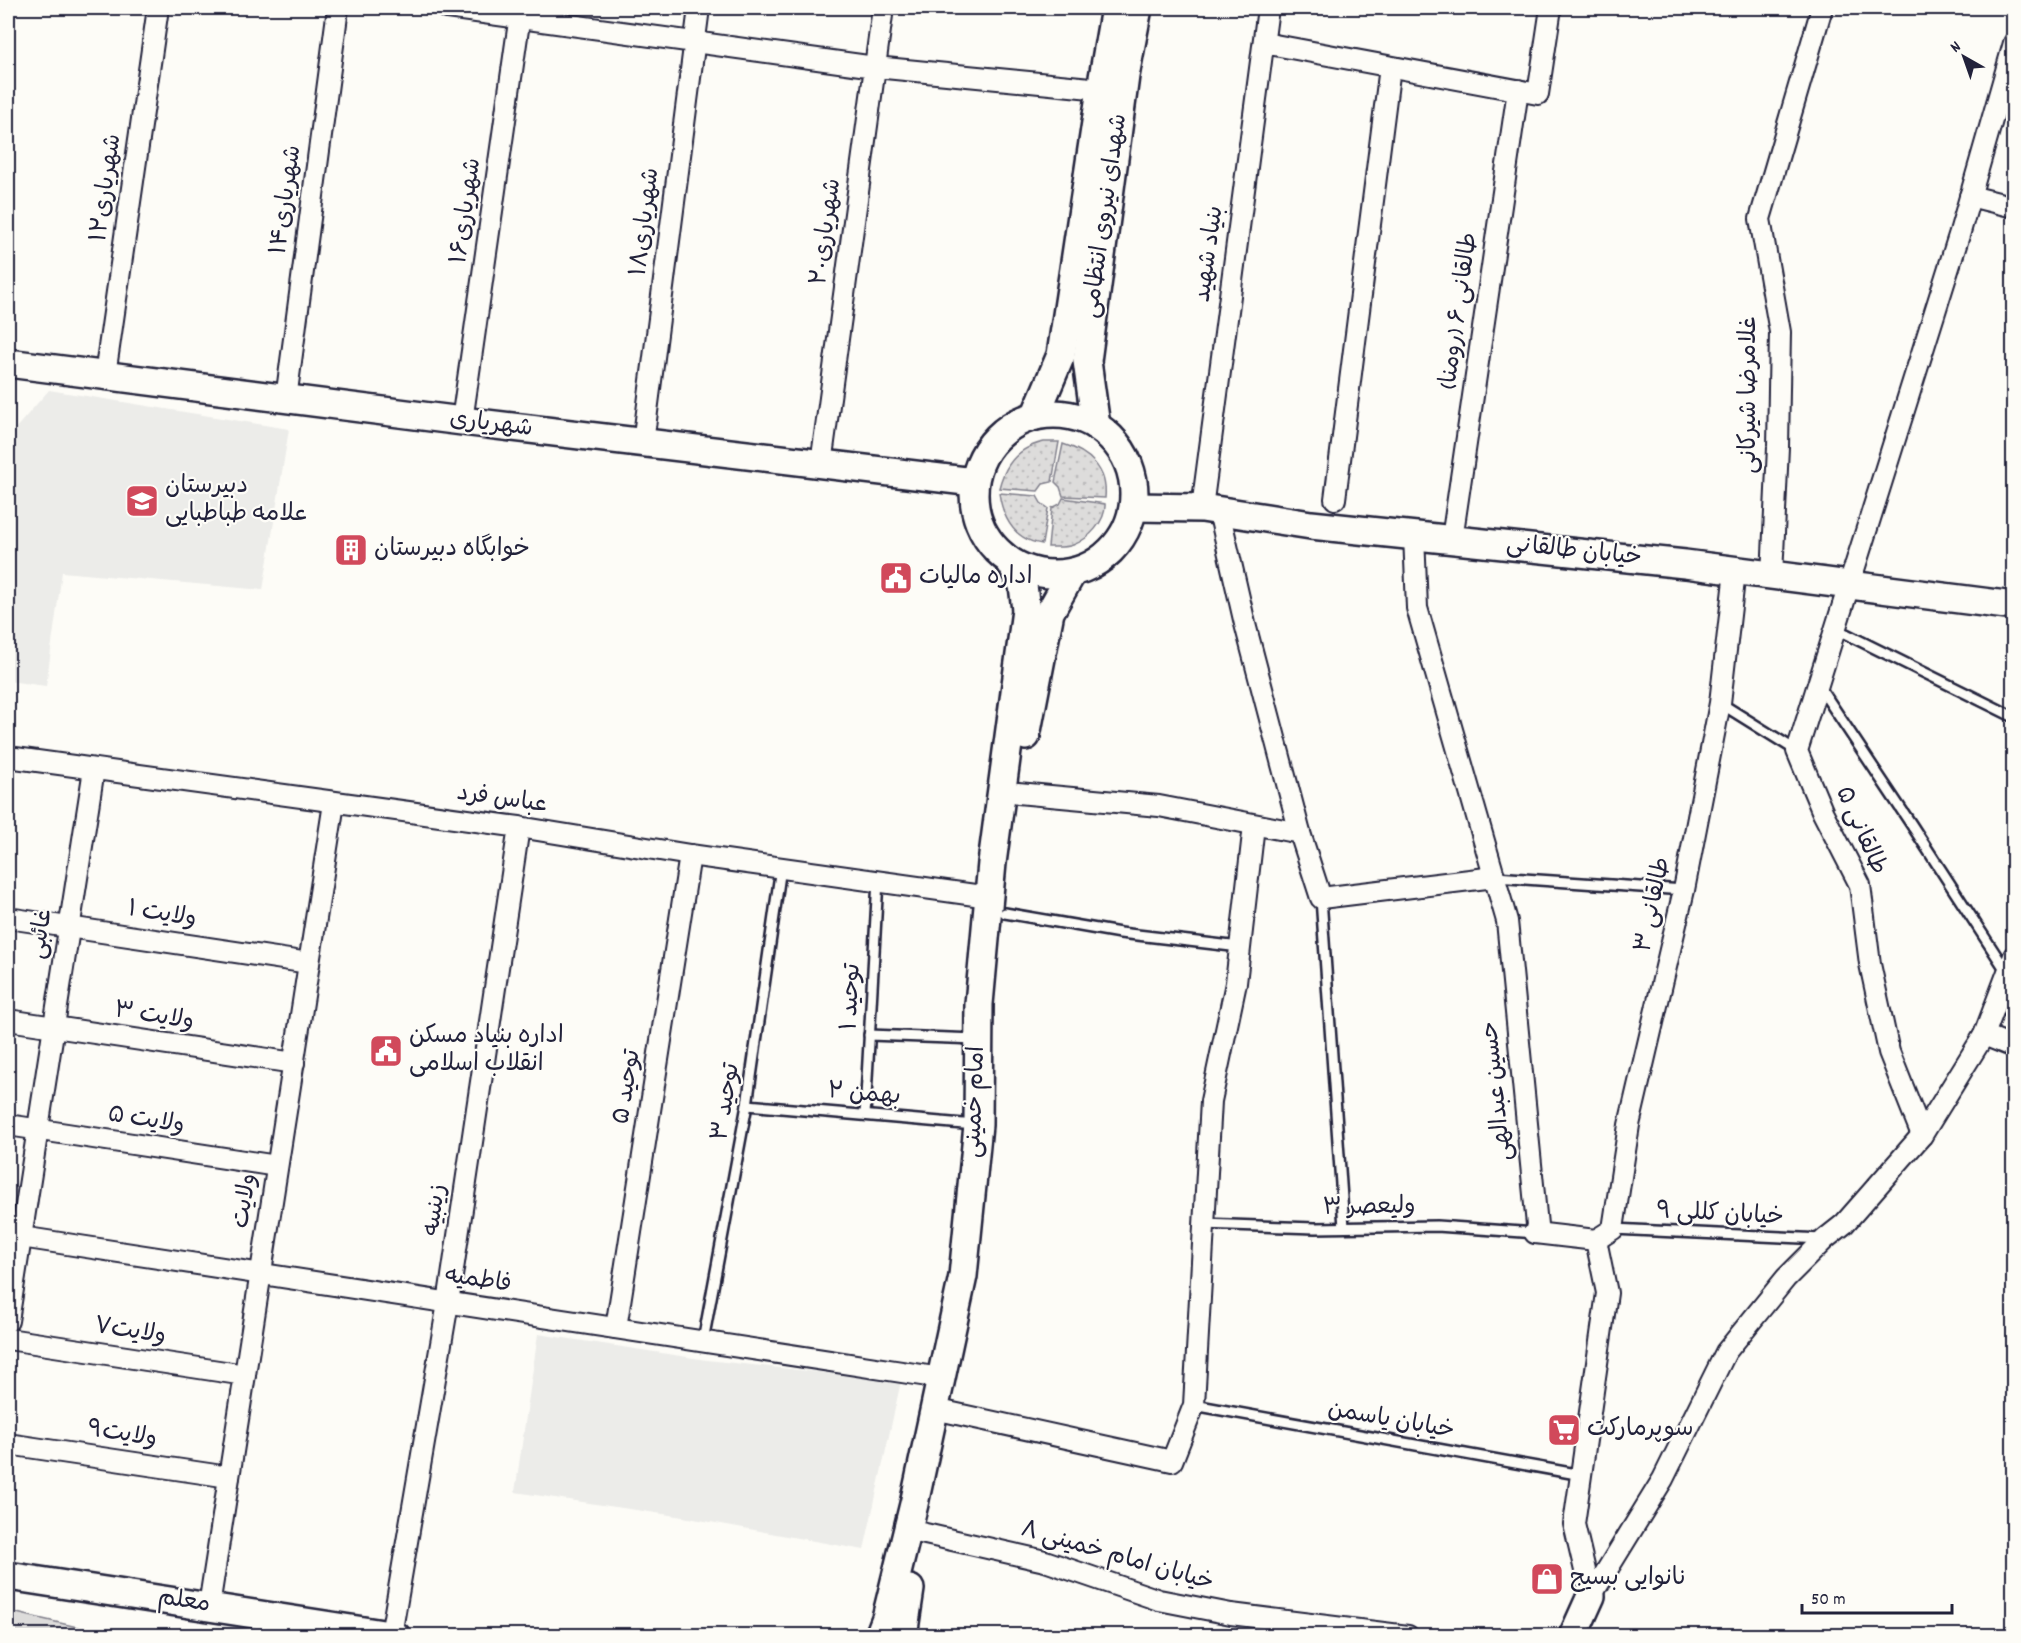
<svg xmlns="http://www.w3.org/2000/svg" width="2021" height="1643" font-family="Dekko,'Playpen Sans Arabic',sans-serif">
<style>
.built{fill:#ecece9}
.green{fill:url(#green-dots);stroke:#807f8b;stroke-width:1.5}
.pitch{fill:#dddcdb;stroke:#807f8b;stroke-width:1.5}
.lines{fill:none;stroke-linecap:round;stroke-linejoin:round}
.lane-casing{stroke:#22223b;stroke-width:14}
.street-casing{stroke:#22223b;stroke-width:24}
.secondary-casing{stroke:#22223b;stroke-width:32}
.lane{stroke:#fdfcf7;stroke-width:9}
.street{stroke:#fdfcf7;stroke-width:20}
.secondary{stroke:#fdfcf7;stroke-width:27}
.labels{text-anchor:middle;dominant-baseline:central;stroke-width:4.5;stroke-linejoin:round;paint-order:stroke}
.street-label{font-size:24px;fill:#22223b;stroke:#fdfcf7}
.poi-label{font-size:24px;fill:#22223b;stroke:#fdfcf7;text-anchor:start}
</style>
<defs>
<pattern id="green-dots" width="8" height="8" patternUnits="userSpaceOnUse" patternTransform="scale(1.5)"><rect width="8" height="8" fill="#dddcdb"/><path d="M2 2h.1M6 6h.1" fill="none" stroke="#bdbcbd" stroke-width="1.8" stroke-linecap="round"/></pattern>
</defs>
<rect width="100%" height="100%" fill="#fdfcf7"/>
<filter id="ink" filterUnits="userSpaceOnUse"><feTurbulence type="fractalNoise" baseFrequency=".0167" numOctaves="2"/><feDisplacementMap in="SourceGraphic" scale="12" xChannelSelector="R" yChannelSelector="G"/><feConvolveMatrix kernelMatrix="1 2 1 2 8 2 1 2 1" color-interpolation-filters="sRGB"/></filter>
<g filter="url(#ink)">
<g class="built">
<polygon points="49,390 289,429 263,590 62,572 46,686 8,681 8,437"/>
<polygon points="538,1334 707,1360 901,1381 864,1550 683,1517 515,1492"/>
</g>
<g class="green">
<path d="M1044,442H1059L1052,482L1043,484L1038,491L999,488C1005,464 1019,447 1044,442Z"/>
<path d="M1063,444C1089,452 1108,469 1105,498L1063,496L1060,487L1055,482Z"/>
<path d="M999,493L1037,496L1041,503L1048,508L1042,544C1015,540 1003,519 999,493Z"/>
<path d="M1063,498L1105,504C1106,521 1089,539 1073,545C1065,548 1056,547 1048,547L1052,508L1060,504Z"/>
</g>
<polygon class="pitch" points="8,1611 112,1635 8,1635"/>
<g class="lines">
<defs>
<g id="lane">
<polyline points="1834,628 2014,717"/>
<polyline points="1819,686 1911,824 2007,972"/>
<polyline points="1720,703 1797,751"/>
<polyline points="1495,877 1684,890"/>
<polyline points="1321,898 1344,1227"/>
<polyline points="1005,913 1120,933 1240,947"/>
<polyline points="869,1035 977,1039"/>
<polyline points="747,1105 975,1125"/>
<polyline points="865,1115 878,880"/>
<polyline points="1203,1224 1315,1228 1437,1226 1535,1233"/>
<polyline points="1613,1229 1822,1239"/>
<polyline points="703,1341 747,1105 781,867"/>
<polyline points="1194,1405 1582,1475"/>
</g>
<g id="street">
<polyline points="447,8 875,67 1101,89"/>
<polyline points="1264,43 1538,94 1551,8"/>
<polyline points="1970,196 2014,207"/>
<polyline points="105,375 158,8"/>
<polyline points="286,399 338,8"/>
<polyline points="462,421 521,8"/>
<polyline points="643,443 699,8"/>
<polyline points="821,464 883,8"/>
<polyline points="1335,499 1390,67"/>
<polyline points="1202,508 1268,8"/>
<polyline points="1219,511 1245,624 1300,833 1321,898 1495,877"/>
<polyline points="1414,535 1417,608 1507,921 1537,1225 1535,1233 1596,1240 1607,1293 1574,1524 1591,1596"/>
<polyline points="1452,539 1518,90"/>
<polyline points="1772,576 1778,447 1780,332 1760,219 1822,8"/>
<polyline points="8,757 519,827 690,855 989,897"/>
<polyline points="1018,793 1159,806 1300,833"/>
<polyline points="8,918 309,963"/>
<polyline points="8,1020 294,1063"/>
<polyline points="1984,1035 2014,1047"/>
<polyline points="8,1125 277,1166"/>
<polyline points="1922,1135 1889,1052 1870,964 1860,885 1823,813 1797,751 1960,232 2014,43"/>
<polyline points="8,1235 941,1378"/>
<polyline points="1596,1240 1613,1229 1629,1125 1684,890 1720,703 1735,571"/>
<polyline points="8,1321 94,769"/>
<polyline points="616,1328 690,855"/>
<polyline points="8,1339 245,1375"/>
<polyline points="948,1412 1172,1461 1194,1405 1211,1101 1236,983 1254,825"/>
<polyline points="8,1444 229,1477"/>
<polyline points="921,1533 1045,1561 1159,1600 1231,1614 1408,1636"/>
<polyline points="1591,1596 1663,1479 1726,1352 1786,1278 1825,1239 1844,1224 1922,1135 1984,1035 2014,956"/>
<polyline points="209,1606 334,803"/>
<polyline points="391,1635 448,1303 519,827"/>
</g>
<g id="secondary">
<polyline points="8,363 462,421 974,482"/>
<circle cx="1054" cy="494" r="80"/>
<polyline points="1035,416 1061,355 1101,89 1115,8"/>
<polyline points="1096,426 1087,361 1125,76 1138,8"/>
<polyline points="1134,507 1202,508 1311,525 1685,564 2014,606"/>
<polyline points="1026,736 1050,612 1072,573"/>
<polyline points="8,1576 396,1636"/>
<polyline points="879,1636 886,1618 914,1504 963,1276 978,1125 979,1004 992,863 1026,610 1023,585 1011,563"/>
<polyline points="903,1636 910,1589"/>
<polyline points="1573,1636 1591,1596"/>
</g>
</defs>
<use href="#lane" class="lane-casing"/>
<use href="#street" class="street-casing"/>
<use href="#secondary" class="secondary-casing"/>
<use href="#lane" class="lane"/>
<use href="#street" class="street"/>
<use href="#secondary" class="secondary"/>
</g>
</g>
<defs>
<symbol id="school-square" viewBox="-11 -11 22 22"><rect x="-9" y="-9" width="18" height="18" rx="4" fill="#d1495b" stroke="#fdfcf7"/><path d="M0-5L7-2L0 1L-7-2ZM-4 1L0 2.5L4 1V4Q0 6-4 4Z" fill="#fff"/></symbol>
<symbol id="building-square" viewBox="-11 -11 22 22"><rect x="-9" y="-9" width="18" height="18" rx="4" fill="#d1495b" stroke="#fdfcf7"/><path d="M-4-6H4V6H1V3H-1V6H-4ZM-2.5-4.3h1.7v1.8h-1.7ZM.8-4.3h1.7v1.8H.8ZM-2.5-1h1.7V.8h-1.7ZM.8-1h1.7V.8H.8Z" fill="#fff"/></symbol>
<symbol id="civic-square" viewBox="-11 -11 22 22"><rect x="-9" y="-9" width="18" height="18" rx="4" fill="#d1495b" stroke="#fdfcf7"/><path d="M-.6-6.5H3V-4.5H.6V-3L4-1V1h2V6H-6V1h2V-1L-.6-3ZM-1.2 2.5V6h2.4V2.5Z" fill="#fff"/></symbol>
<symbol id="supermarket-square" viewBox="-11 -11 22 22"><rect x="-9" y="-9" width="18" height="18" rx="4" fill="#d1495b" stroke="#fdfcf7"/><path d="M-6-5.5h2.5l.6 2H6L4.5 2H-2.5L-4.4-4H-6ZM-1.5 3.2a1.3 1.3 0 1 0 .1 0ZM3 3.2a1.3 1.3 0 1 0 .1 0Z" fill="#fff"/></symbol>
<symbol id="shop-square" viewBox="-11 -11 22 22"><rect x="-9" y="-9" width="18" height="18" rx="4" fill="#d1495b" stroke="#fdfcf7"/><path d="M-5-2.5h2.3a2.7 3.5 0 0 1 5.4 0H5L5.5 6h-11ZM-1.5-2.5h3a1.5 2.3 0 0 0-3 0Z" fill="#fff"/></symbol>
</defs>
<g fill-rule="evenodd">
<use href="#school-square" x="123" y="482" width="38" height="38"/>
<use href="#building-square" x="332" y="531" width="38" height="38"/>
<use href="#civic-square" x="877" y="559" width="38" height="38"/>
<use href="#civic-square" x="367" y="1032" width="38" height="38"/>
<use href="#supermarket-square" x="1545" y="1411" width="38" height="38"/>
<use href="#shop-square" x="1528" y="1560" width="38" height="38"/>
</g>
<g class="labels">
<g class="street-label">
<text transform="translate(107 188) rotate(-82)">شهریاری۱۲</text>
<text transform="translate(287 200) rotate(-82)">شهریاری۱۴</text>
<text transform="translate(467 211) rotate(-82)">شهریاری۱۶</text>
<text transform="translate(1106 216) rotate(-82)">شهدای نیروی انتظامی</text>
<text transform="translate(646 222) rotate(-83)">شهریاری۱۸</text>
<text transform="translate(827 232) rotate(-82)">شهریاری۲۰</text>
<text transform="translate(1210 254) rotate(-82)">بنیاد شهید</text>
<text transform="translate(1460 311) rotate(-82)">طالقانی ۶ (رومنا)</text>
<text transform="translate(1750 395) rotate(-90)">غلامرضا شیرکانی</text>
<text transform="translate(491 425) rotate(7)">شهریاری</text>
<text transform="translate(1574 552) rotate(6)">خیابان طالقانی</text>
<text transform="translate(502 800) rotate(8)">عباس فرد</text>
<text transform="translate(1860 831) rotate(66)">طالقانی ۵</text>
<text transform="translate(1654 905) rotate(-78)">طالقانی ۳</text>
<text transform="translate(162 915) rotate(9)">ولایت ۱</text>
<text transform="translate(42 934) rotate(-81)">غائبی</text>
<text transform="translate(852 997) rotate(-87)">توحید ۱</text>
<text transform="translate(154 1017) rotate(9)">ولایت ۳</text>
<text transform="translate(628 1087) rotate(-81)">توحید ۵</text>
<text transform="translate(1498 1091) rotate(-96)">حسین عبدالهی</text>
<text transform="translate(864 1095) rotate(5)">بهمن ۲</text>
<text transform="translate(727 1102) rotate(-81)">توحید ۳</text>
<text transform="translate(976 1102) rotate(-88)">امام خمینی</text>
<text transform="translate(146 1121) rotate(9)">ولایت ۵</text>
<text transform="translate(246 1201) rotate(-81)">ولایت</text>
<text transform="translate(1369 1208) rotate(-1)">ولیعصر ۳</text>
<text transform="translate(436 1210) rotate(-82)">زینبیه</text>
<text transform="translate(1720 1215) rotate(3)">خیابان کللی ۹</text>
<text transform="translate(478 1281) rotate(9)">فاطمیه</text>
<text transform="translate(130 1332) rotate(9)">ولایت۷</text>
<text transform="translate(1391 1421) rotate(10)">خیابان یاسمن</text>
<text transform="translate(122 1435) rotate(9)">ولایت۹</text>
<text transform="translate(1117 1557) rotate(16)">خیابان امام خمینی ۸</text>
<text transform="translate(184 1602) rotate(9)">معلم</text>
</g>
<g class="poi-label">
<text x="165" y="487">دبیرستان<tspan x="165" dy="28">علامه طباطبایی</tspan></text>
<text x="374" y="550">خوابگاه دبیرستان</text>
<text x="919" y="578">اداره مالیات</text>
<text x="409" y="1037">اداره بنیاد مسکن<tspan x="409" dy="28">انقلاب اسلامی</tspan></text>
<text x="1587" y="1430">سوپرمارکت</text>
<text x="1570" y="1579">نانوایی بسیج</text>
</g>
</g>
<rect width="2021" height="1643" fill="none" stroke="#fdfcf7" stroke-width="30"/>
<rect x="15" y="15" width="1991" height="1613" fill="none" stroke="#22223b" stroke-width="2" filter="url(#ink)"/>
<g transform="translate(1964 57) rotate(320)" stroke="#fdfcf7" stroke-width="4.5" paint-order="stroke">
<path d="M0-4.5L10 22L0 15L-10 22Z" fill="#22223b"/>
<text y="-9" font-size="16" font-weight="bold" text-anchor="middle" fill="#22223b">N</text>
</g>
<path d="M1802 1604v9h150v-9" fill="none" stroke="#22223b" stroke-width="3"/>
<text x="1811" y="1604" font-size="18" fill="#22223b" stroke="#fdfcf7" stroke-width="4.5" paint-order="stroke">50 m</text>
</svg>
